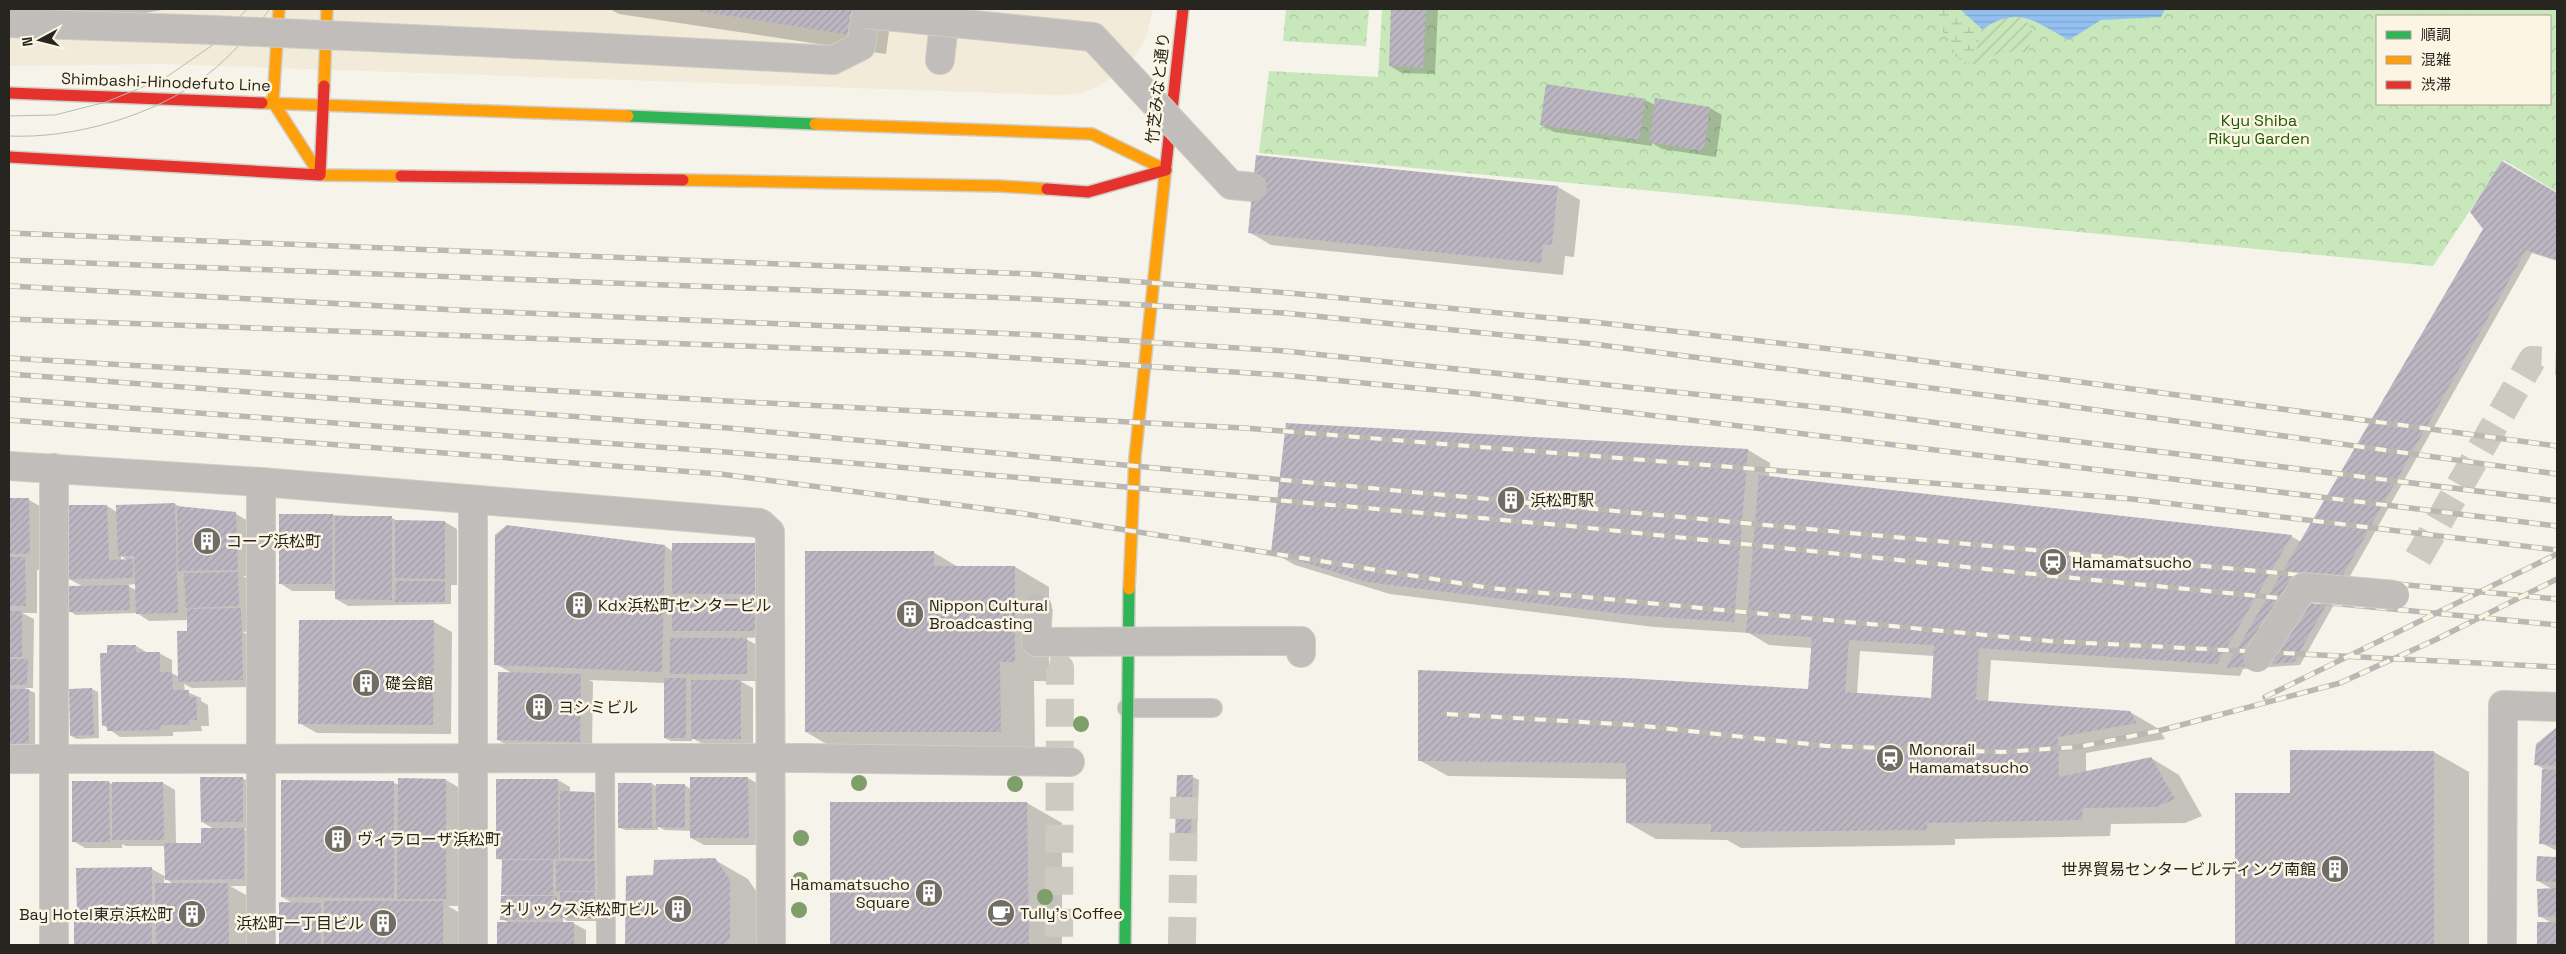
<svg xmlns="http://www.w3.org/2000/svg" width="2566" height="954" font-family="'Space Grotesk','Noto Sans JP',sans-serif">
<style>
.built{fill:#f2ebda}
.forest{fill:url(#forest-crowns);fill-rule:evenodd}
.wetland{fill:url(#wetland-marsh)}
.garden{fill:url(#garden-furrows)}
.water{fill:url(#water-rules)}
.shadow{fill:#0003;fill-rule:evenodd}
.building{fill:url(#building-hatch);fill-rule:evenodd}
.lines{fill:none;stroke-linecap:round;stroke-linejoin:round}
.street-tunnel{stroke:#cdcac1;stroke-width:28;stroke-dasharray:28 14;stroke-linecap:butt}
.lane-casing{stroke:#d0cdc6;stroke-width:20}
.street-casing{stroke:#d0cdc6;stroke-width:30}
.fast-casing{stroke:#d0cdc6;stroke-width:14}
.slow-casing{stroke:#d0cdc6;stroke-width:14}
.jam-casing{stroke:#d0cdc6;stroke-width:14}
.lane{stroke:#c0bdba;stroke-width:18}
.street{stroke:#c0bdba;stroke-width:28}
.fast{stroke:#30b455;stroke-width:11}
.slow{stroke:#ff9f0a;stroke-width:11}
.jam{stroke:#e5322d;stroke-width:11}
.tram{stroke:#bab8b3;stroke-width:1}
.rail-casing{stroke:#bab8b3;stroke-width:5.5}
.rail{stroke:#fcf5e4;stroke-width:4;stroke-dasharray:11;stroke-linecap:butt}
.street-bridge-casing{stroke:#d0cdc6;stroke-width:30;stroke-linecap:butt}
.street-bridge{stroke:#c0bdba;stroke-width:28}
.tree{fill:#7e9e6a}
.labels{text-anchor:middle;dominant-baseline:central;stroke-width:5;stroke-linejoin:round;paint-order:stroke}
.street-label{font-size:16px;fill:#27251f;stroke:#fcf5e4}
.park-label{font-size:16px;fill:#1c5802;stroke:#fcf5e4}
.poi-label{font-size:16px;fill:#27251f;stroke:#fcf5e4;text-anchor:start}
</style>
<defs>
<pattern id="forest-crowns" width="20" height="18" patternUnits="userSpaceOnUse" patternTransform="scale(1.25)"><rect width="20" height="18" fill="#c8e7ba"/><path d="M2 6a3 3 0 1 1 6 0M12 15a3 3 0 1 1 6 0" fill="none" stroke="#acc69f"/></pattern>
<pattern id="wetland-marsh" width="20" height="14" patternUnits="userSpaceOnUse" patternTransform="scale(1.25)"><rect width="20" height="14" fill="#c8e7ba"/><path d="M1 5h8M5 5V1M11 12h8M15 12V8" fill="none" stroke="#acc69f"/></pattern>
<pattern id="garden-furrows" width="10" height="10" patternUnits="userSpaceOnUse" patternTransform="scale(1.25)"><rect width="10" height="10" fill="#c8e7ba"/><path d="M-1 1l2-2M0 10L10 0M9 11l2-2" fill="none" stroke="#acc69f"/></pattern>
<pattern id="water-rules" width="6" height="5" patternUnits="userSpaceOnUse" patternTransform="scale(1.25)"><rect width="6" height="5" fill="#93c0f1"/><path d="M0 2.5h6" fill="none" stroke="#7fa5ce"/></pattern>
<pattern id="building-hatch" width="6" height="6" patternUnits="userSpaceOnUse" patternTransform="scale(1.25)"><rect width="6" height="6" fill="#bcb6c2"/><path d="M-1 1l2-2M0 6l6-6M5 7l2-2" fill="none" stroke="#a29ca6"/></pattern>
</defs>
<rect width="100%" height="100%" fill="#f6f3ea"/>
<polygon class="built" points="9,9 1153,9 1146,38 1128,67 1097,87 1077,94 1057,95 162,64 9,66"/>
<g class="forest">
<polygon points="1286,9 1369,9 1366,46 1283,41"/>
<path d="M1382,9H2557V192L2504,160L2433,266L1259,153L1269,71L1378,77ZM2377,16H2550V104H2377Z"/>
</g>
<polygon class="wetland" points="1931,9 1960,9 1982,29 1972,65 1956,57 1950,41 1932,17"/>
<polygon class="garden" points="2024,16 2033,33 2028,52 2004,51 1972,65 1982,29 1998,19"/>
<path class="water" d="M1960,9H2165L2161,17L2101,20L2069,40C2033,21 2020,5 1982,29Z"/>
<g class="shadow">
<polygon points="9,9 168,9 60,28 9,26"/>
<polygon points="610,9 892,9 886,54 619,14"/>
<polygon points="1393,9 1438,9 1435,74 1402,73 1390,66"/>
<polygon points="1645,100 1655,105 1710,108 1722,115 1716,157 1662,149 1652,143 1652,146 1554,132 1541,125"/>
<polygon points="1257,156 1558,187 1580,200 1574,257 1565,256 1563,275 1271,245 1249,232"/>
<path d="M2502,163L2557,194V261L2532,253L2300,665L2243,669L2240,676L1991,660L1988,703L2130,712L2159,729L2165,739L2086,753V772L2151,758L2179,775L2202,816L2185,823L2111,824L2110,836L1955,839V845L1741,848L1727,840L1656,839L1628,823L1627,779L1448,776L1419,760L1814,691L1812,648L1769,645L1749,633L1654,627L1390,594L1295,565L1272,552L1748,450L1770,463L1769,477L2291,536L2301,542L2485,229ZM1860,651L1934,656L1936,699L1857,694Z"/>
<polygon points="9,500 29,500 57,516 58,569 37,570 37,613 22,613 34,619 33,688 25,688 35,693 35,746 9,746 9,690 11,690 9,689"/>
<path d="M175,504L180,507L236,514L248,521L250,576H243L250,580L251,613H247L248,631L243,632L253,638L254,687L192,688L184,684L185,691L201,698V701L208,705L209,726H201L202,731L173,732V736L120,737L103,725L109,654L136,646L148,653H159L172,660V673L179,677L193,632L189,620L149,621L137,613L76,615L70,611L84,587L69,579L107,506L117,512ZM121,556L127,560L121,561ZM136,584V590L126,585Z"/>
<polygon points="332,515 392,518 399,522 445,522 457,529 457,585 451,585 451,604 348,606 336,599 336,591 292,591 280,583"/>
<polygon points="755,544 767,551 767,601 754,601 767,608 767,637 744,638 759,646 759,681 740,681 753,688 753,746 705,745 692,738 692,741 671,741 665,738 665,683 589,680 593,682 592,748 511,747 498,740 512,673 496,664 665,546 674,552"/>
<polygon points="933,552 960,568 1015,567 1049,587 1049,681 1034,681 1035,751 840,752 806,732"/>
<polygon points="434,622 452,632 451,734 317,733 299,723"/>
<polygon points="92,689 98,692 99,738 77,739 71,736"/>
<polygon points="2557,729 2557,851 2541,843 2544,769 2535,764 2537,745"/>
<polygon points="2434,752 2469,772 2469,945 2237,945 2237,794 2292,794"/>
<polygon points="1193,777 1199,780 1197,837 1182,836 1176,833"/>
<path d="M242,778L255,785V828L243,829L256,836V886H230L246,895V945H75V917H86L78,913L152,869L166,877V846H126L122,844V848H85L73,841L109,782L113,785L163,783L175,790L176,845H202L214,829L202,822ZM164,878L175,885H164Z"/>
<polygon points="748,778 760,785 761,845 704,845 691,838 691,831 664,830 658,826 658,830 625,830 619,827 652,784 658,787 684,785 691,789"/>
<polygon points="399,779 446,780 458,787 458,906 448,906 460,913 460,945 280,945 281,904 294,904 282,897 283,782 394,783 399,785"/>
<polygon points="558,780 570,787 570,793 594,793 606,800 601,893 595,893 601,897 601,921 567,921 563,918 563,923 573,923 586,930 586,945 498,945 498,923 510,923 502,919 508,898 503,894 503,861 498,858"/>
<polygon points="831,803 1027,803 1062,823 1062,945 831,945"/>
<polygon points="2538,857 2557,858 2557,945 2539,945 2539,923 2552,923 2539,916 2552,889 2538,881"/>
<polygon points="715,860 748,879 762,900 762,945 631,945 627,943 654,877"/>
<polygon points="9,894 10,945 9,945"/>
</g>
<g class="building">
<polygon points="685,9 855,9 851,35"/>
<polygon points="1391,9 1426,9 1423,68 1389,66"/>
<polygon points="1546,84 1646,99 1639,140 1540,125"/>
<polygon points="1655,98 1710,107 1704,151 1649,142"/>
<polygon points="1256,155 1558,186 1552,245 1543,244 1541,263 1248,233"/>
<polygon points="2502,161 2557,193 2557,260 2526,250 2294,662 2226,668 2483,229 2470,212"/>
<polygon points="1286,423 1748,449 1734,622 1631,615 1367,582 1271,552"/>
<path d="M1759,475L2292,535L2217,664L1979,648L1976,700L2130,711L2137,723L2058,737L2059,777L2151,757L2175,799L2156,807L2083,808L2082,820L1927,823V830L1711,832V824L1626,823V763L1418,761V670L1625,678L1808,689L1812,637L1746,633ZM1849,640L1934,645L1931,698L1845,692Z"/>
<polygon points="9,498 29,498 30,554 9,554"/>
<polygon points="175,503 178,613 136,614 134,556 118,556 116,505"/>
<polygon points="66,505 107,505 109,560 133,559 133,578 68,579"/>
<polygon points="177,506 236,512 238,570 178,571"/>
<polygon points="279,514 333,514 332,584 279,584"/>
<polygon points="335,516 392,516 392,600 335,599"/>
<polygon points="395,520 445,521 445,579 395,578"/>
<polygon points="507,525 665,545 662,672 494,665 495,535"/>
<rect x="672" y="543" width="83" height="51"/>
<polygon points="805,551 934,551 934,566 1015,566 1015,662 1000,662 1001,732 805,732"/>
<polygon points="9,557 25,557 26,606 9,606"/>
<polygon points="238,572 239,606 186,608 184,573"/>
<polygon points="396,581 445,581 445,602 395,602"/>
<polygon points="129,585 130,610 69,612 68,586"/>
<rect x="672" y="599" width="83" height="32"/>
<polygon points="241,608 243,680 178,682 177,631 187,631 187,609"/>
<rect x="9" y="611" width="13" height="46"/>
<polygon points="299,620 434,620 433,725 298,724"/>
<rect x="670" y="638" width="77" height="36"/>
<polygon points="107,645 136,645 136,652 160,652 160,672 172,672 173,690 189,690 189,697 196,697 197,720 189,720 190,725 161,725 161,730 107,731 107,725 102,726 100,653 107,653"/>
<polygon points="9,659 28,659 27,685 9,685"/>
<polygon points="498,672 581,674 580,742 497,740"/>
<rect x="664" y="678" width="22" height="60"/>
<rect x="691" y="680" width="50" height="59"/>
<polygon points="92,688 94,735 70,736 69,689"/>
<polygon points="9,689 29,689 29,743 9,744"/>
<polygon points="2557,727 2557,766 2534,765 2536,744"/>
<polygon points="2290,750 2434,751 2434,945 2235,945 2235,793 2290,793"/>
<polygon points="2542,769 2557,770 2557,845 2539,844"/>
<polygon points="1177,775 1193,775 1191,834 1175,834"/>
<polygon points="200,777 243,777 243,822 201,822"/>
<polygon points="690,777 748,777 749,838 690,838"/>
<polygon points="398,778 446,779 446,899 397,899"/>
<polygon points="496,779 558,779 559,859 496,859"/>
<polygon points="281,780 394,781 394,898 281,897"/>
<polygon points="72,781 109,781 110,842 72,842"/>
<polygon points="112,782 163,782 164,840 112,840"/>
<rect x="618" y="783" width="34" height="45"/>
<polygon points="656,784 685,784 685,828 656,827"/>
<polygon points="560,791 594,792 594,859 560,858"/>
<polygon points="830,802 1027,802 1029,945 830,945"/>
<polygon points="201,828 244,828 244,879 165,880 164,843 201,843"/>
<polygon points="2537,856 2557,857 2557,882 2536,881"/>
<polygon points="715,858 730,880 730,938 725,945 625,944 626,876 653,875 654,860"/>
<polygon points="502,860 553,860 553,895 501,895"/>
<rect x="556" y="861" width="39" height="30"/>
<polygon points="152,867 152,913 77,914 76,868"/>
<polygon points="155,883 228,883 229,945 156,945"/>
<polygon points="2557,888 2557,916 2538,917 2537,889"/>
<polygon points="560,892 595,892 596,918 560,918"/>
<polygon points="501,896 557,896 557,919 500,920"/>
<rect x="324" y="901" width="119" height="44"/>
<polygon points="279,902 321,903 321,945 279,945"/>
<rect x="74" y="916" width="78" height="29"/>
<rect x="497" y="922" width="77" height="23"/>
<rect x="2537" y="922" width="20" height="23"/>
</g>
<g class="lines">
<g class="street-tunnel">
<polyline points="2418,558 2532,360 2557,361"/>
<polyline points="1049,666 1060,668 1059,945"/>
<polyline points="1182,945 1184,797"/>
</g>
<defs>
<g id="lane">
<polyline points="1127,708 1213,708"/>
<polyline points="605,758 606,945"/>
</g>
<g id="street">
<polyline points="9,23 214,30"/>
<polyline points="586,47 833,60 861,46 866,14"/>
<polyline points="940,60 944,23"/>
<polyline points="9,466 261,482 760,523 770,532 771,945"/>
<polyline points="54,468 54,945"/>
<polyline points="473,500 473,945"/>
<polyline points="1250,641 1301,641 1301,653"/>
<polyline points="9,759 805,758 1070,762"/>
<polyline points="261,945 261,482"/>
<polyline points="2502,945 2503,705 2557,707"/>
</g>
<g id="fast">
<polyline points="628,116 815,124"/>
<polyline points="1125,945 1129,589"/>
</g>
<g id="slow">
<polyline points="279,9 273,102 320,175 401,176"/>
<polyline points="324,86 327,9"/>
<polyline points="262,103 628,116"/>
<polyline points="815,124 1092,134 1166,170"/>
<polyline points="683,180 999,186 1047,189"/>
<polyline points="1129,589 1135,457 1166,165"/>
</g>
<g id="jam">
<polyline points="9,93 262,103"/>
<polyline points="9,157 320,175 324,86"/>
<polyline points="1166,165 1183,9"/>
<polyline points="401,176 683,180"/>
<polyline points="1047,189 1088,192 1166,170"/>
</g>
</defs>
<use href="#lane" class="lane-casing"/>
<use href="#street" class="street-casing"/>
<use href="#fast" class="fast-casing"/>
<use href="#slow" class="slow-casing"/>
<use href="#jam" class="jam-casing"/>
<use href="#lane" class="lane"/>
<use href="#street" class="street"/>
<use href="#fast" class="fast"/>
<use href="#slow" class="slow"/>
<use href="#jam" class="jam"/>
<g class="tram">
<polyline points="9,116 55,115 106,102 165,78 217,42 247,9"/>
<path d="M9,136C73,139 155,116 207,75C231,56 251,33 270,9"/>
</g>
<defs>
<g id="rail">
<polyline points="9,233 1033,274 1289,293 1593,322 1857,352 2557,446"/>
<polyline points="9,260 1035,299 1284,313 1593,344 2046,403 2557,474"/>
<polyline points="9,286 457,310 1039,335 1285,351 1836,409 2041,437 2557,501"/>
<polyline points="9,319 958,354 1281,375 1477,394 2557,526"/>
<polyline points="9,358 727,401 1244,428 2132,499 2557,550"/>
<polyline points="9,374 728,428 2557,599"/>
<polyline points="9,399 726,452 1560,525 2053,576 2557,625"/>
<polyline points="9,420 720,474 1019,513 1490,588 2049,641 2557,667"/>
<polyline points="2265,697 2557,554"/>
<polyline points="1447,714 1634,725 1827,746 2001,752 2078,747 2162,730 2340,683 2437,639 2557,579"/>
</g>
</defs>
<use href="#rail" class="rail-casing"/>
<use href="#rail" class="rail"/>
<defs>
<g id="street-bridge">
<polyline points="866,14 1093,37 1231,185 1253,187"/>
<polyline points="214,30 586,47"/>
<polyline points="1038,608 1036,642 1250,641"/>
<polyline points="2257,658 2304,587 2395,595"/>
</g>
</defs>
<use href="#street-bridge" class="street-bridge-casing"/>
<use href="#street-bridge" class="street-bridge"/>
</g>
<g class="tree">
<circle cx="1081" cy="724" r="8"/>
<circle cx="859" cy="783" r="8"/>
<circle cx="1015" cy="784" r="8"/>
<circle cx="801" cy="838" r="8"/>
<circle cx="800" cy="880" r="8"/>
<circle cx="1045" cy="897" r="8"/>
<circle cx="799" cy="910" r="8"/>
</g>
<defs>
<symbol id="building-disc" viewBox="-11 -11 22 22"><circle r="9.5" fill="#6f6d66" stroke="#fcf5e4"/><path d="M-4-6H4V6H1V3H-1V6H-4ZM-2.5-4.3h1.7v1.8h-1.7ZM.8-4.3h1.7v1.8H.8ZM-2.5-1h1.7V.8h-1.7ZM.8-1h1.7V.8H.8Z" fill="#fff"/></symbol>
<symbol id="station-disc" viewBox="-11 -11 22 22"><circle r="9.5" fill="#6f6d66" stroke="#fcf5e4"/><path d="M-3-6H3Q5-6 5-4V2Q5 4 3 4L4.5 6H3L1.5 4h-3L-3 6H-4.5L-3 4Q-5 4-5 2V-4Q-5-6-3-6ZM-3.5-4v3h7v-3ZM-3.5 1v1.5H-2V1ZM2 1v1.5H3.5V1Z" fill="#fff"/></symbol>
<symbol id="cafe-disc" viewBox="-11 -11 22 22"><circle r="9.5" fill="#6f6d66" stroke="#fcf5e4"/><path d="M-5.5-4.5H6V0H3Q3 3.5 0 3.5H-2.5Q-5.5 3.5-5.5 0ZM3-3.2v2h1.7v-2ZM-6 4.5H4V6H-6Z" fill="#fff"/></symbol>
</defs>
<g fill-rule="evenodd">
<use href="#building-disc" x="1495" y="484" width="32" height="32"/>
<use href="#building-disc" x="191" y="525" width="32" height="32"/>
<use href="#station-disc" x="2037" y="546" width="32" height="32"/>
<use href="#building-disc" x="563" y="589" width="32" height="32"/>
<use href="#building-disc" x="894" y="598" width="32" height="32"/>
<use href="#building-disc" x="350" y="667" width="32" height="32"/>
<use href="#building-disc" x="523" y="691" width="32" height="32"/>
<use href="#station-disc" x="1874" y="742" width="32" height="32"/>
<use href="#building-disc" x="322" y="823" width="32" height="32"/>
<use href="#building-disc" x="2319" y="853" width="32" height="32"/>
<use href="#building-disc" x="913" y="877" width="32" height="32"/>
<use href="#building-disc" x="662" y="893" width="32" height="32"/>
<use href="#cafe-disc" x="985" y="897" width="32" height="32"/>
<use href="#building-disc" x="176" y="898" width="32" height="32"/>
<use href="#building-disc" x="367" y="907" width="32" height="32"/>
</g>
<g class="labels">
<g class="street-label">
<text transform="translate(166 82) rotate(2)">Shimbashi-Hinodefuto Line</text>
<text transform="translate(1158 88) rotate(-84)">竹芝みなと通り</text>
</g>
<g class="park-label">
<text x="2259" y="120">Kyu Shiba<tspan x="2259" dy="18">Rikyu Garden</tspan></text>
</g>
<g class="poi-label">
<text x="1530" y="500">浜松町駅</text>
<text x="226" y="541">コープ浜松町</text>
<text x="2072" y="562">Hamamatsucho</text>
<text x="598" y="605">Kdx浜松町センタービル</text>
<text x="929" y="605">Nippon Cultural<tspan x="929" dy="18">Broadcasting</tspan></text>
<text x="385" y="683">礎会館</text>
<text x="558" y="707">ヨシミビル</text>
<text x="1909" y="749">Monorail<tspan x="1909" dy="18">Hamamatsucho</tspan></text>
<text x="357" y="839">ヴィラローザ浜松町</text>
<text x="2316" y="869" text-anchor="end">世界貿易センタービルディング南館</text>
<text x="910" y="884" text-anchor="end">Hamamatsucho<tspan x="910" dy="18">Square</tspan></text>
<text x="659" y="909" text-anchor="end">オリックス浜松町ビル</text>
<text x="1020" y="913">Tully's Coffee</text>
<text x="173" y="914" text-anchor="end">Bay Hotel東京浜松町</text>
<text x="364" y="923" text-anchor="end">浜松町一丁目ビル</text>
</g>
</g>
<rect width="2566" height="954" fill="none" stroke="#27251f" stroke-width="20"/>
<rect x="2376" y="15" width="175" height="90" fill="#fcf5e4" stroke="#a7a295"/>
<rect x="2386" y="31" width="25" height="8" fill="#30b455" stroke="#a7a295"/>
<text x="2421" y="40" font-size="15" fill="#27251f">順調</text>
<rect x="2386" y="56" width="25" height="8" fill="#ff9f0a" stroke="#a7a295"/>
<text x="2421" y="65" font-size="15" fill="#27251f">混雑</text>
<rect x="2386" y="81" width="25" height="8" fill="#e5322d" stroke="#a7a295"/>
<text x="2421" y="90" font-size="15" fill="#27251f">渋滞</text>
<g transform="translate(40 40) rotate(263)" stroke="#fcf5e4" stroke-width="4" paint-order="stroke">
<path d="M0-4L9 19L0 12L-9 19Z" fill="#27251f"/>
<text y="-8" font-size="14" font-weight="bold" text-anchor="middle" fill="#27251f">N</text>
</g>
</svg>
